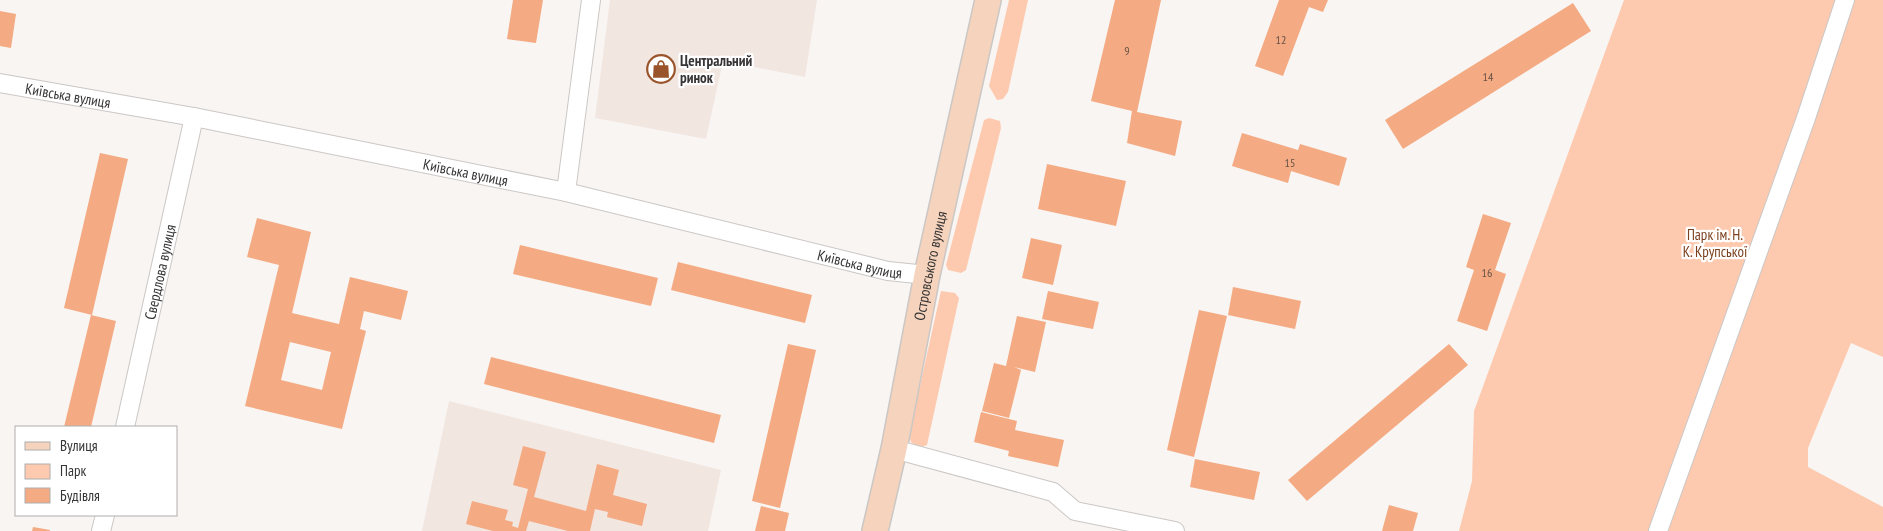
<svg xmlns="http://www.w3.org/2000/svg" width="1883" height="531" font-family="'PT Sans Narrow',sans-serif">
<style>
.built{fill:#f1e6e0}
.green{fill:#fecaaf}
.building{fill:#f4aa82;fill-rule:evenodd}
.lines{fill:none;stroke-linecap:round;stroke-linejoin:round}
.minor-casing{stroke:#cbc7c5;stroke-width:20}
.secondary-casing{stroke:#cbc7c5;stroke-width:28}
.minor{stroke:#fff;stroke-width:18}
.secondary{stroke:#f5d3bc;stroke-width:25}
.labels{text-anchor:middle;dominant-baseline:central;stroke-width:4.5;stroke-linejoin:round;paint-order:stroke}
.number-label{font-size:12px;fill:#665248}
.poi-label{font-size:15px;font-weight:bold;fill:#363434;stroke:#fff;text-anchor:start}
.street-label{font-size:15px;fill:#363434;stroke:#fff}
.park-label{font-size:15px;fill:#7a3f1c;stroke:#fff}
</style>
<rect width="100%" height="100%" fill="#f9f5f3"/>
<g class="built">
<polygon points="610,0 817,0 805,77 723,61 706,139 595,118"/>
<polygon points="449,401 721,470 708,531 422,531"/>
</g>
<g class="green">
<polygon points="1009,0 1028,0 1008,92 1003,99 997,100 989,86"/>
<polygon points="1624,0 1883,0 1883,357 1851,343 1808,448 1808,467 1883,507 1883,531 1459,531 1472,481 1474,411"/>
<polygon points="989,118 1000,121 1001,128 966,270 961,273 948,270 946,265 984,120"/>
<polygon points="941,291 955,293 959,298 927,445 919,448 911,442 909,435"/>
</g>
<g class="building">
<polygon points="513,0 543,0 536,43 507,39"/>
<polygon points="1115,0 1161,0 1137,112 1182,121 1175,156 1127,143 1132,111 1091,101"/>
<polygon points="1279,0 1328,0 1323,12 1309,7 1283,76 1255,66"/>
<polygon points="1573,3 1591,31 1403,149 1385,120"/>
<polygon points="0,11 16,14 11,48 0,46"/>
<polygon points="1242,133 1298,150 1300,144 1347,158 1339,186 1291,171 1288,183 1232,166"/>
<polygon points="100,153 128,159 92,315 64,308"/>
<polygon points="1047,164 1126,181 1116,226 1038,209"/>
<polygon points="1483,214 1511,223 1495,270 1506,274 1487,331 1457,321 1474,270 1466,267"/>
<path d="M257,218L311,232L292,313L339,324L350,277L408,291L401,320L364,311L360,329L366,331L342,429L245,406L279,265L247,257ZM290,342L331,352L322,390L281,380Z"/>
<polygon points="1031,238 1062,245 1053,285 1022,278"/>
<polygon points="520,245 658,278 651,306 513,274"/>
<polygon points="678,262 812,295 805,323 671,290"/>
<polygon points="1233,287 1301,301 1295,329 1228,315"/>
<polygon points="1048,291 1099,302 1093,329 1042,319"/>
<polygon points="1199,310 1227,316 1194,457 1167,450"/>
<polygon points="91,315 116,321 91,427 64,427"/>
<polygon points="1017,316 1046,322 1035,372 1014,367 1021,370 1009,418 982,411 994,363 1006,366"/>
<polygon points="788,344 816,350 780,508 752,501"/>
<polygon points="1449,344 1468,365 1307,501 1288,480"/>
<polygon points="491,357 721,415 714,443 484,384"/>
<polygon points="981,412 1017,421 1015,430 1064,440 1058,467 1008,456 1009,451 974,442"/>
<polygon points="523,446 546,452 534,497 586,511 597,464 619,470 613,495 647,504 642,526 607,517 608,512 595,509 590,531 568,531 529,521 526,531 493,531 466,524 472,501 508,510 505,520 513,522 512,526 518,528 528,489 513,485"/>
<polygon points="1195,459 1260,472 1254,500 1190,487"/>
<polygon points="1389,505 1418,513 1413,531 1382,531"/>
<polygon points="761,506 789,513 785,531 755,531"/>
<polygon points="33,527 50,530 50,531 32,531"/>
</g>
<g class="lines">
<defs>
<g id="minor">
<path id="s1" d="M0,83L194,117L566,192L888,271L927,275"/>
<polyline points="566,192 591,0"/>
<path id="s2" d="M125,427L194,117"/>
<polyline points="894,449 1053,492 1075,511 1175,531"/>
<polyline points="101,531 105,515"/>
<polyline points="1658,531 1806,118 1845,0"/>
</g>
<g id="secondary">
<path id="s3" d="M875,531L894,449L927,275L988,0"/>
</g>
</defs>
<use href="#minor" class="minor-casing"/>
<use href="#secondary" class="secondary-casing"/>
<use href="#minor" class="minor"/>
<use href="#secondary" class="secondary"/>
</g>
<defs>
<symbol id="shop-ring" viewBox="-11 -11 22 22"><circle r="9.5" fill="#fff" stroke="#9a542b" stroke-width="1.5"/><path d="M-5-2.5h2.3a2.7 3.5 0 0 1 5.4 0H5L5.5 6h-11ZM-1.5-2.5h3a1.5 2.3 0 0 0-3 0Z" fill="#9a542b"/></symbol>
</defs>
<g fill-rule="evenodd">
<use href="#shop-ring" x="645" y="53" width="32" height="32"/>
</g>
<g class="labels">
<g class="number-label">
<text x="1281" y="39">12</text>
<text x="1127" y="50">9</text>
<text x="1488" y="76">14</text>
<text x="1290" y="162">15</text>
<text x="1487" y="272">16</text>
</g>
<g class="poi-label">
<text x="680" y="60">Центральний<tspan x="680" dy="17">ринок</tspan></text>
</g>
<g class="street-label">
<text stroke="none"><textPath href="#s1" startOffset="69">Київська вулиця</textPath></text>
<text stroke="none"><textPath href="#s1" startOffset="474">Київська вулиця</textPath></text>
<text stroke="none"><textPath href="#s1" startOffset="879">Київська вулиця</textPath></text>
<text stroke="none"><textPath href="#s3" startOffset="271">Островського вулиця</textPath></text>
<text stroke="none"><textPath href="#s2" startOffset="159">Свердлова вулиця</textPath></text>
</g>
<g class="park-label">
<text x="1715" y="234">Парк ім. Н.<tspan x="1715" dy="17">К. Крупської</tspan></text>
</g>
</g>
<rect x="15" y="426" width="162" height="90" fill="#ffffff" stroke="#afaeae"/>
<rect x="25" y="442" width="25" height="8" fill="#f5d3bc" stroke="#afaeae"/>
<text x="60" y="451" font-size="15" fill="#363434">Вулиця</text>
<rect x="25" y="464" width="25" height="15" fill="#fecaaf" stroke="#afaeae"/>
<text x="60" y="476" font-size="15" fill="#363434">Парк</text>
<rect x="25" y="488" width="25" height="15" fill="#f4aa82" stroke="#afaeae"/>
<text x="60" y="501" font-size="15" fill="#363434">Будівля</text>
</svg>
